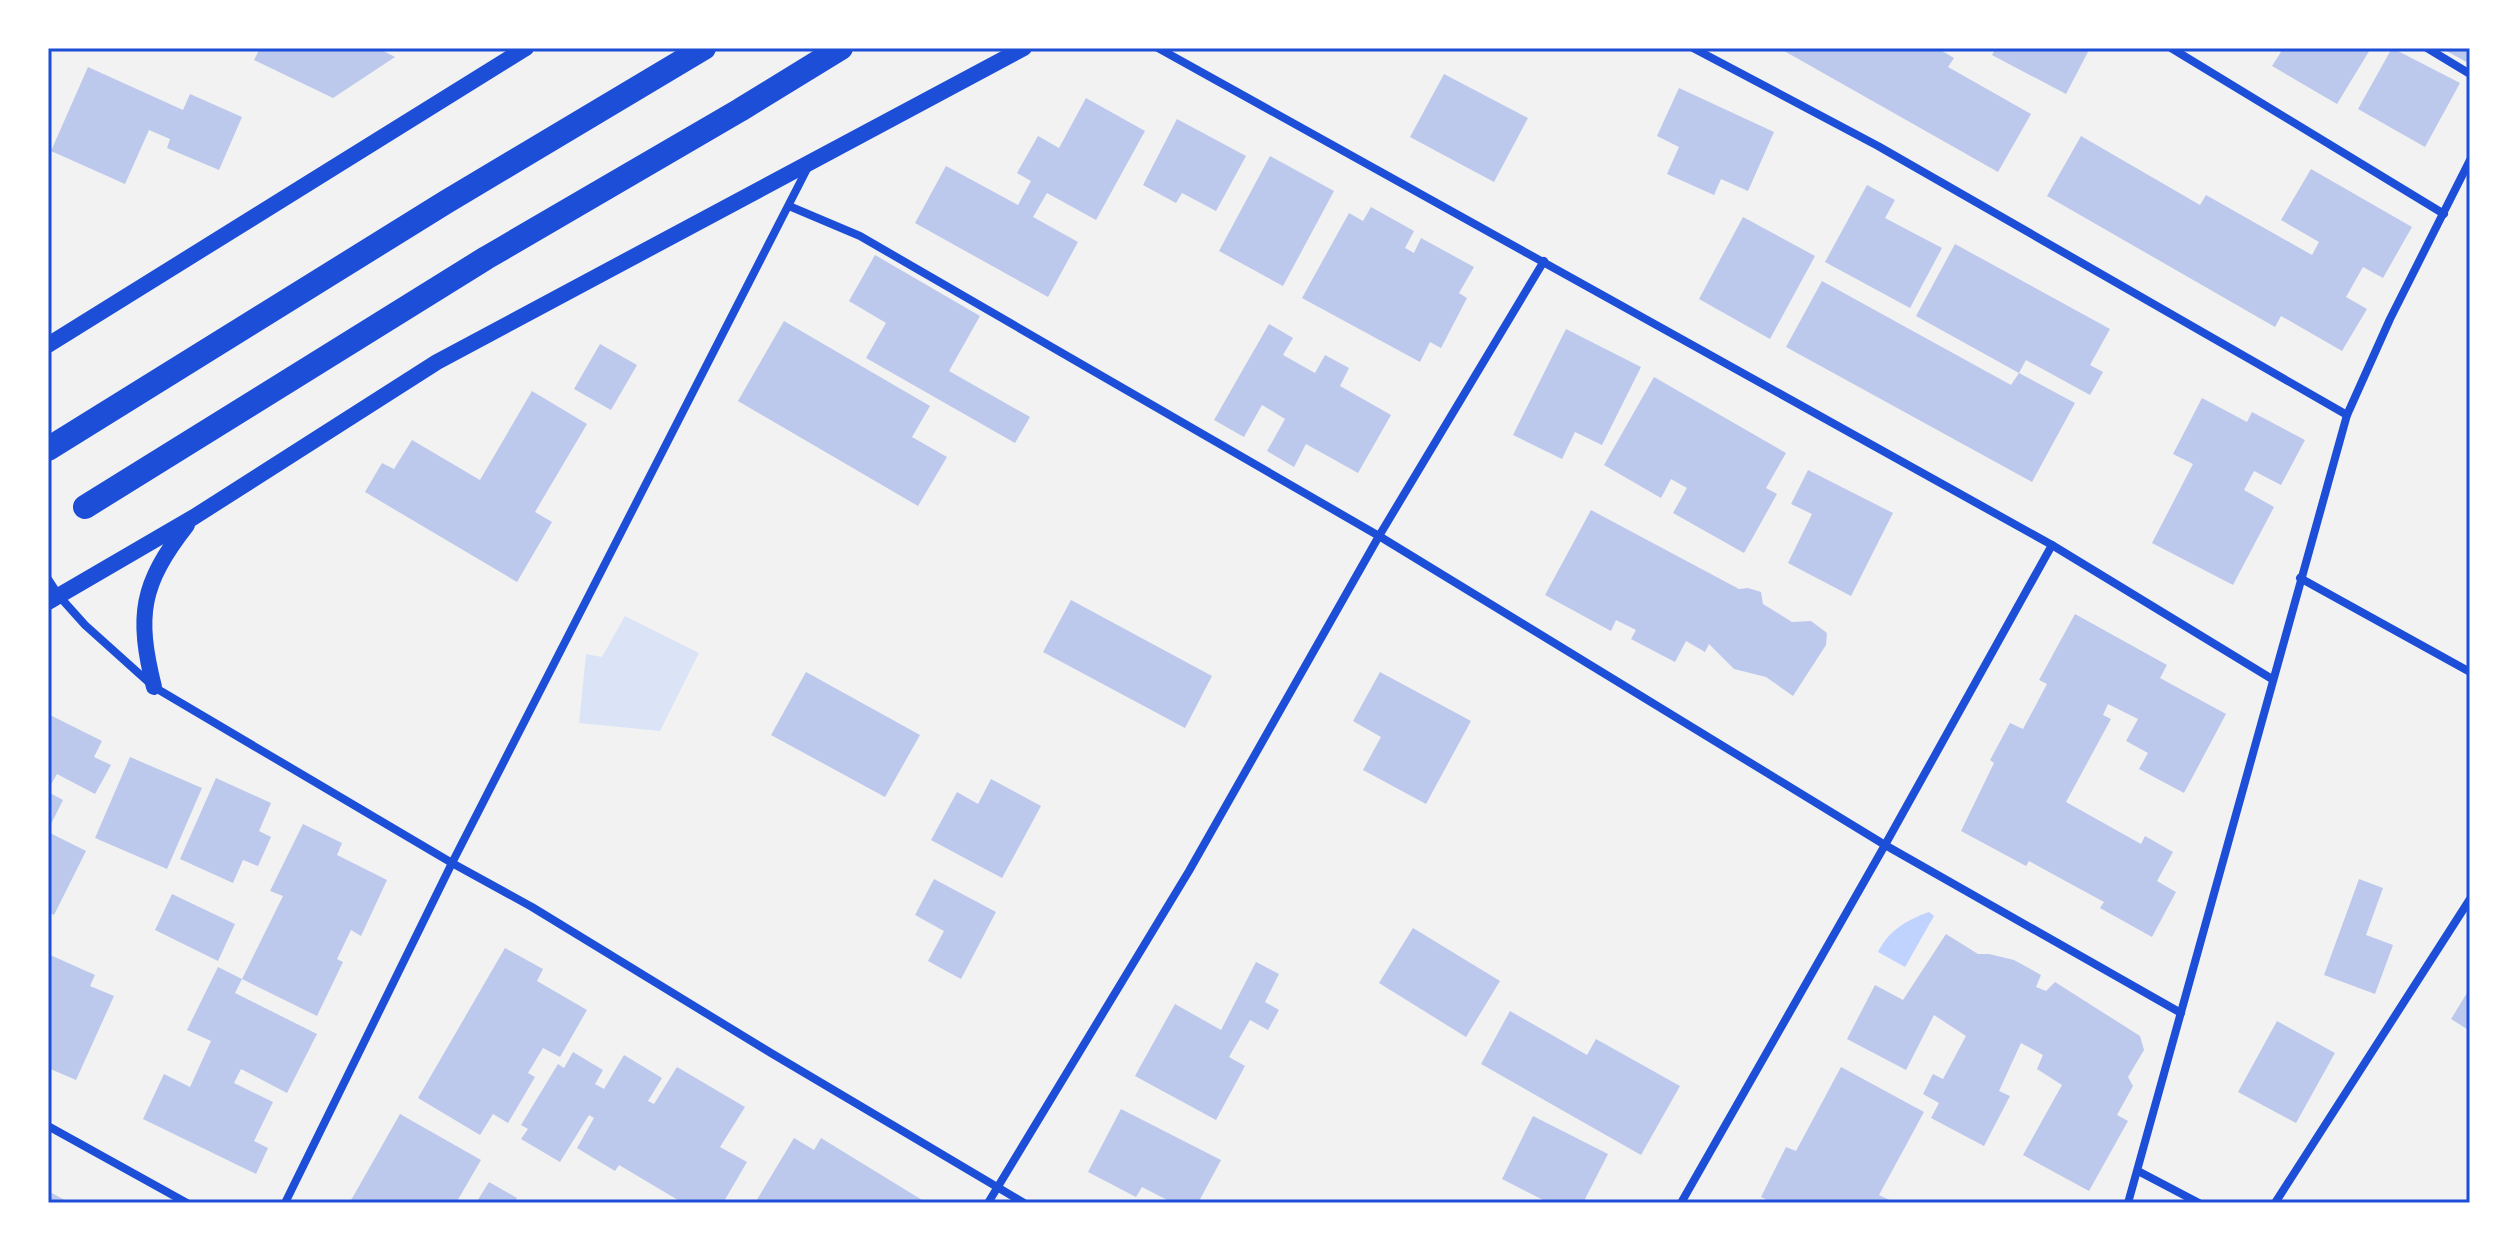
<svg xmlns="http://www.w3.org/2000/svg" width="2518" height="1251" font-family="'DejaVu Sans',sans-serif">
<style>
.green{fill:#dbe4f7}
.water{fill:#bfd3fe}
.building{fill:#bdc9ec}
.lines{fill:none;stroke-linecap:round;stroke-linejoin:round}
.minor{stroke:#1d4ed8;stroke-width:8}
.secondary{stroke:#1d4ed8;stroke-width:16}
.motorway{stroke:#1d4ed8;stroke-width:24}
.neatline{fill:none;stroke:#1d4ed8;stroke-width:3}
</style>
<rect width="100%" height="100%" fill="#f2f2f2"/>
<polygon class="green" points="625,616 699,653 660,731 579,723 586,654 602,657"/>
<path class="water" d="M1929,912L1934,916L1905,967L1878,952C1889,930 1907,920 1929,912Z"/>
<g class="building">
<polygon points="260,48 378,48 395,57 333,98 254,60"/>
<polygon points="1779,48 1937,48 1954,58 1948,67 2031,114 1998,172"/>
<polygon points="1996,48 2090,48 2066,94 1992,55"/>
<polygon points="2273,48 2371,48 2337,104 2272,66 2281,52"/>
<polygon points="2392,48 2460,83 2425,147 2358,109"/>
<polygon points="2441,48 2470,48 2470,64"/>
<polygon points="88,67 183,110 190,94 242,117 219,170 167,148 170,139 149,130 125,184 51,151"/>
<polygon points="1444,74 1528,118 1494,182 1410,137"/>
<polygon points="1679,88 1774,132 1748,191 1721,179 1714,195 1667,174 1679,147 1657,136"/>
<polygon points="1086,98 1145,131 1096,220 1047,193 1033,217 1078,242 1048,297 915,223 946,166 1018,205 1031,181 1017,173 1038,136 1059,148"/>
<polygon points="1177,119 1246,156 1216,211 1182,193 1176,203 1143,185"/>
<polygon points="2081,136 2200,205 2206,195 2312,255 2319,242 2281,220 2311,169 2412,227 2383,278 2363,267 2346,297 2367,309 2342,351 2281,316 2275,327 2047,196"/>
<polygon points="1270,156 1334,191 1283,286 1219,251"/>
<polygon points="1867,185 1895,200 1885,218 1942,248 1910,308 1825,262"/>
<polygon points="1371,207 1414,231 1405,248 1414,253 1421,238 1474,267 1459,293 1467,298 1441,348 1430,342 1420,362 1302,298 1349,213 1363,221"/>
<polygon points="1743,217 1815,256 1770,339 1699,299"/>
<polygon points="1955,244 2110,329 2090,365 2103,372 2090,395 2026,360 2019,373 1916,316"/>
<polygon points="875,255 980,316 949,371 1030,417 1015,443 866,358 886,323 849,301"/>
<polygon points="1822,281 2011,385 2019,373 2075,403 2032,482 1786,347"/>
<polygon points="784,321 930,406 912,437 947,457 918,506 738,401"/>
<polygon points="1269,324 1293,338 1283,355 1315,373 1325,355 1349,368 1340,386 1391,415 1358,473 1306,444 1294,467 1267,451 1285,419 1262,405 1244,437 1214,420"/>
<polygon points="1566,329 1641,367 1602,445 1575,432 1562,459 1513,435"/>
<polygon points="600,344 637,365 611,410 574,389"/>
<polygon points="1654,377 1786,453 1766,488 1777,494 1744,553 1673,513 1687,488 1671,479 1661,498 1604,465"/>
<polygon points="532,391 587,424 535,512 552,522 517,582 365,492 382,463 394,469 412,440 480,480"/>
<polygon points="2202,398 2247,422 2252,412 2305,440 2281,485 2254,471 2244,490 2274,507 2233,585 2152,543 2193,464 2173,454"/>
<polygon points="1808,470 1893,513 1851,596 1788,563 1812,514 1791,504"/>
<polygon points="1591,510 1739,589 1748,588 1761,592 1763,604 1792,622 1811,621 1827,633 1826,645 1793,696 1766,677 1734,669 1709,644 1705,652 1686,641 1675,662 1631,639 1636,630 1616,620 1611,631 1545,595"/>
<polygon points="1071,600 1212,676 1185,728 1043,652"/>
<polygon points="2075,614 2167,665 2160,678 2226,714 2184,793 2139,769 2148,753 2126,741 2138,719 2108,704 2103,715 2111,719 2066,802 2141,844 2145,836 2173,852 2157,881 2176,892 2152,937 2100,908 2104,902 2029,861 2026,866 1961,831 1994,763 1990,760 2010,723 2023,729 2047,684 2039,680"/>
<polygon points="806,672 920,735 885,797 771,735"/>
<polygon points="1380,672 1471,721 1426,804 1363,770 1381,737 1353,721"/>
<polygon points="48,714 102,741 94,757 111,765 95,794 57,774 48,790"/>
<polygon points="130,757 202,788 167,869 95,838"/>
<polygon points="216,778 271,803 259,831 271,837 258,866 243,860 233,883 180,859"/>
<polygon points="991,779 1041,806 1002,878 931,840 957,792 978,804"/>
<polygon points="48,792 63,800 48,830"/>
<polygon points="303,824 342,843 337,855 387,880 361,936 351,930 337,959 343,962 317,1016 242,979 283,896 270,891"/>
<polygon points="48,832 86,851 54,915 48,912"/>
<polygon points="934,879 996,912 961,979 928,961 944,931 915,915"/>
<polygon points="2359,879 2383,888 2366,935 2393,945 2375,994 2324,975"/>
<polygon points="172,894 235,924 218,961 155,930"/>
<polygon points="1413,928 1500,981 1466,1037 1379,983"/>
<polygon points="1946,934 1978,954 1989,954 2014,960 2041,975 2036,987 2046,991 2055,982 2140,1036 2144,1050 2128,1077 2133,1086 2117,1115 2128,1121 2089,1191 2023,1155 2062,1085 2037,1069 2043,1055 2021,1043 1999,1091 2010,1096 1984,1146 1931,1118 1939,1103 1923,1094 1933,1074 1943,1079 1966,1036 1934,1015 1906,1070 1847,1039 1875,985 1903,1000"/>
<polygon points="505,948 543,969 537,981 587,1010 560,1057 543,1048 528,1073 535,1077 508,1123 493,1114 480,1135 418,1098"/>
<polygon points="48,954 95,975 90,986 114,996 76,1080 48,1068"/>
<polygon points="1256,962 1279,974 1265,1002 1279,1010 1268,1030 1250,1020 1229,1057 1245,1066 1216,1120 1135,1076 1175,1004 1221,1030"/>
<polygon points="218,967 242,979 235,993 317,1034 287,1093 241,1069 234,1083 273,1102 254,1141 268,1148 256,1174 143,1119 164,1074 190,1087 211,1041 187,1030"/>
<polygon points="2470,988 2470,1031 2451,1019"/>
<polygon points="1510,1011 1587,1055 1596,1039 1680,1086 1641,1155 1481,1064"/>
<polygon points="2277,1021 2335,1053 2296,1123 2238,1092"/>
<polygon points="573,1052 603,1070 595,1084 604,1089 624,1055 662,1078 648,1101 654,1104 677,1067 745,1107 720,1147 747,1162 723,1203 683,1203 619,1165 615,1171 577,1148 594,1118 589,1115 560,1162 521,1139 528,1129 521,1125 558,1064 564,1068"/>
<polygon points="1841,1067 1924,1112 1879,1195 1896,1203 1773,1203 1761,1197 1786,1147 1796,1151"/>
<polygon points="1121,1109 1221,1160 1198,1203 1173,1203 1142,1187 1136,1197 1088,1172"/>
<polygon points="400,1114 481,1160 456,1203 350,1202"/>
<polygon points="1533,1116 1608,1154 1583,1203 1549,1203 1502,1179"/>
<polygon points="794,1138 814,1150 821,1138 927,1203 755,1203"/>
<polygon points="489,1182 517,1198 514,1203 476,1203"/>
<polygon points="48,1191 70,1203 48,1203"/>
</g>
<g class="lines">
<g class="minor">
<polyline points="1158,48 2052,545 2272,679"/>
<polyline points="1693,48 1878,146 2347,415"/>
<polyline points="2171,48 2444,214"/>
<polyline points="2427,48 2470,74"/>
<polyline points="789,206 860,236 1095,372 1379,536 1885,845 2181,1013"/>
<polyline points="2300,578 2470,672"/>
<polyline points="48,579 59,596 85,625 154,687 452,863 532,907 771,1053 1024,1203"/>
<polyline points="48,1126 187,1203"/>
<polyline points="2138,1171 2199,1203"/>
<polyline points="285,1203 452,863 809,165"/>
<polyline points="988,1203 1189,871 1379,536 1544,261"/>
<polyline points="1681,1203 1885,845 2052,545"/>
<polyline points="2128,1203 2347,415 2390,319 2470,160"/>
<polyline points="2275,1203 2470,899"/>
</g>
<g class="secondary">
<polyline points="48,345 526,48"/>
<polyline points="48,602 194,517 437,362 1024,48"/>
<path d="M154,687C136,615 141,584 187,525"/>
</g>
<g class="motorway">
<polyline points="48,449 446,202 704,48"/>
<polyline points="85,507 486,258 740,110 841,48"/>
</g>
</g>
<rect width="2518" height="1251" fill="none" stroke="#ffffff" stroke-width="100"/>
<rect x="50" y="50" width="2418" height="1151" class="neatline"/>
</svg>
